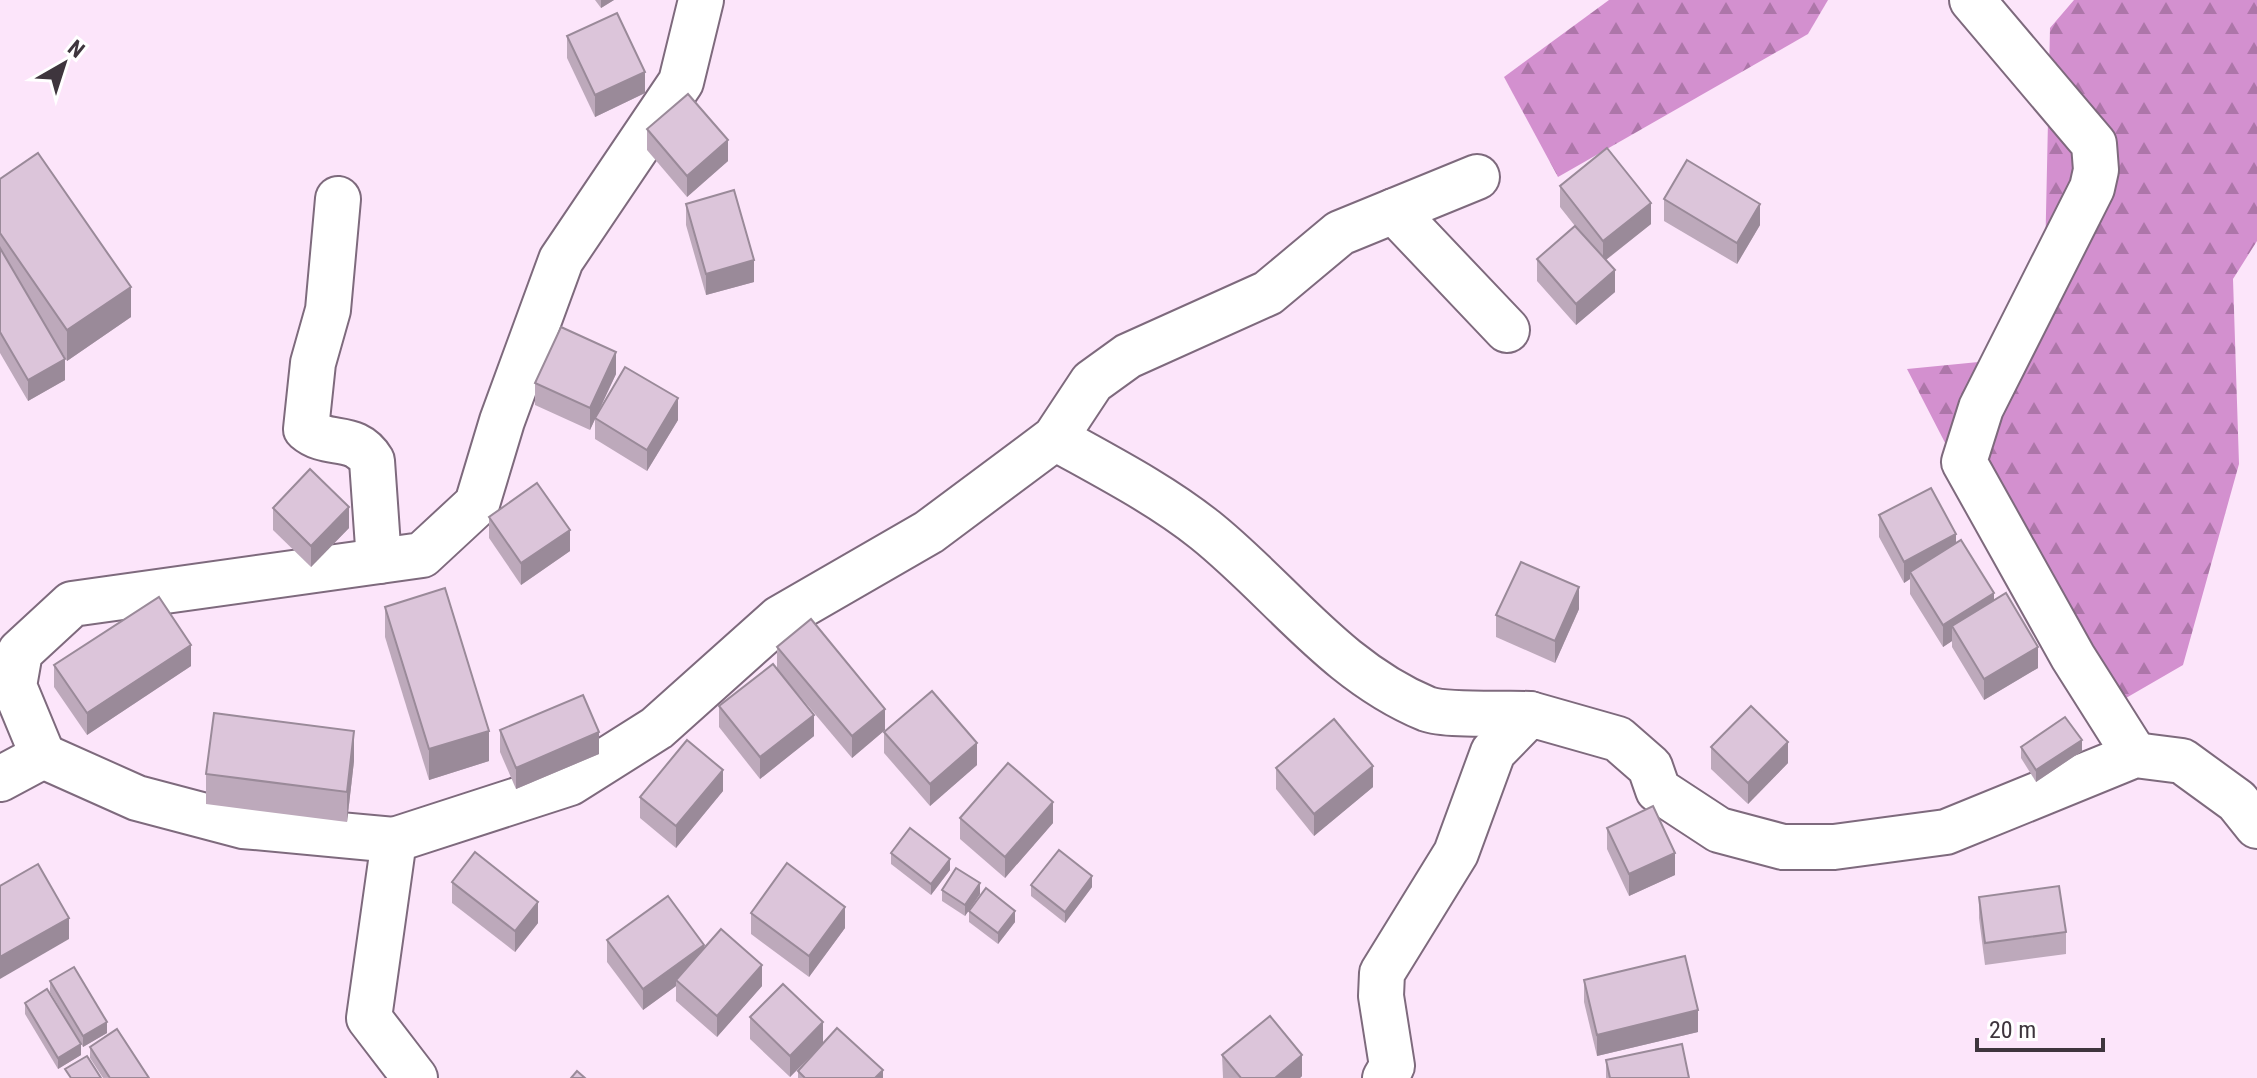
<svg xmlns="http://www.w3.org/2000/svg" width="2257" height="1078" font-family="'Roboto Condensed',sans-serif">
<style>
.forest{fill:url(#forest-firs)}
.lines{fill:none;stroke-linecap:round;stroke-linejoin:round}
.minor-casing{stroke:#7e6a7d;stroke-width:48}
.minor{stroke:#fff;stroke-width:44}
.wall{fill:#bda9bb}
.shaded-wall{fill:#9a8a99}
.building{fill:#dcc5da;stroke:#9a8a99;stroke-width:2}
</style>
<defs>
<pattern id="forest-firs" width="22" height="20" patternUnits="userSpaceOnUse" patternTransform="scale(2)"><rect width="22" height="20" fill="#d390cf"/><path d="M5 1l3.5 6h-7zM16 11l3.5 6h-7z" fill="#ad76a9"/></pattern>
</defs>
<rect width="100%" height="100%" fill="#fce5fa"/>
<g class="forest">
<polygon points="1609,0 1828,0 1808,34 1558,177 1504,77"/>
<polygon points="2074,0 2257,0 2257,241 2233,279 2239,464 2183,665 2088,720 1907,369 1999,360 2045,260 2050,28"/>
</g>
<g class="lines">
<defs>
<g id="minor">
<polyline points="1972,0 2094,144 2096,170 2092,188 1981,408 1964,462 2073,657 2135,755"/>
<path d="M338,199L328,310L313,363L306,429C328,448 355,432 372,461L379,561"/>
<polyline points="1394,211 1507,330"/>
<path d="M1055,438C1105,466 1160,494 1205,530C1280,590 1335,671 1427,709C1446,716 1506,713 1530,714"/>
<polyline points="43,756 137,798 243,826 394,840"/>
<polyline points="0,779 43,756 14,686 20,652 72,604 422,555 477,504 502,421 561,260 681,82 701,0"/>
<polyline points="415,1078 369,1018 394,840 570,783 657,728 780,618 929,532 1055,438 1092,382 1128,356 1268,293 1340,233 1477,177"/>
<polyline points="1385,1078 1392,1066 1381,996 1382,973 1456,853 1493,752 1530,714 1618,739 1650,767 1658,790 1719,830 1783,847 1834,847 1946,832 2135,755 2182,761 2237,801 2257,826"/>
</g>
</defs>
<use href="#minor" class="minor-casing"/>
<use href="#minor" class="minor"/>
</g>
<g class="wall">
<polygon points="595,0 614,0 601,8"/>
<polygon points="567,36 645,93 595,117 567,58"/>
<polygon points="647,129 728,161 687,197 647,150"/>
<polygon points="0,179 131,317 67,361 63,354 65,380 28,401 0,353"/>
<polygon points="1560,186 1651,224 1606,260 1615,292 1576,325 1537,281 1537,259 1575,226 1560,207"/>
<polygon points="1664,199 1760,225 1737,264 1664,221"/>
<polygon points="686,204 754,282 706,295 686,225"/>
<polygon points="616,374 596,415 678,420 647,471 595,439 595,419 590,430 535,405 535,383"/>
<polygon points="273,508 349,528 311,567 273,530"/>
<polygon points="1879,515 1956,544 1994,600 2038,668 1984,700 1952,647 1952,641 1943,647 1910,594 1910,579 1904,583 1879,537"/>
<polygon points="489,517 570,551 521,585 489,538"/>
<polygon points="385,607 489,761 429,780 385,637"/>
<polygon points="1579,609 1555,663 1496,637 1496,615"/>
<polygon points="777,647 885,730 852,758 777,669"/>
<polygon points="54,665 191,666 87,735 54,687"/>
<polygon points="719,706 814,736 760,779 719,727"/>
<polygon points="500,730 599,754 516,789 500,752"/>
<polygon points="884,732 977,765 930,806 884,753"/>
<polygon points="1711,747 1788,763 1748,804 1711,769"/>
<polygon points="2021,747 2082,751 2036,782 2021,758"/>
<polygon points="354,761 347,822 206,804 206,774"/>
<polygon points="1276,768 1373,787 1314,836 1276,789"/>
<polygon points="723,791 676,848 640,818 640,797"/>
<polygon points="960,818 1053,823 1005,878 960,839"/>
<polygon points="1607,828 1675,875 1629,896 1607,849"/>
<polygon points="891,853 950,870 931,895 891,864"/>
<polygon points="452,882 538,923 515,952 452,903"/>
<polygon points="1031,885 1092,887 1065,923 1031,896"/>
<polygon points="942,890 980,894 965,916 942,901"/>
<polygon points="1979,897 2066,932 2066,954 1985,965 1979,918"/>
<polygon points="969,911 1015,922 998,944 969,922"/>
<polygon points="751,913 845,928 809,977 751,934"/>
<polygon points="607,940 704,948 762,986 717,1037 676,1001 676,986 643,1010 607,962"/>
<polygon points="1584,980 1698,1032 1597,1056 1584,1002"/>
<polygon points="50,981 107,1033 83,1047 50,992"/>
<polygon points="25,1003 81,1055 58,1069 25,1014"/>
<polygon points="750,1017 823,1044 883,1078 798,1078 798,1071 819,1047 790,1077 750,1039"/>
<polygon points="90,1047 149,1078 103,1078 90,1058"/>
<polygon points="1222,1055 1302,1076 1300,1078 1223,1078"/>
<polygon points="1606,1060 1689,1078 1606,1078"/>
</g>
<g class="shaded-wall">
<polygon points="601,0 614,0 601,8"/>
<polygon points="645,72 645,93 595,117 595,95"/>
<polygon points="728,140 728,161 687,197 687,176"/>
<polygon points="1651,203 1651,224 1603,262 1603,241"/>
<polygon points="1760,204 1760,225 1737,264 1737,243"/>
<polygon points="754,260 754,282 706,295 706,274"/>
<polygon points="1615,270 1615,292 1576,325 1576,304"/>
<polygon points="131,287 131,317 67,361 67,330"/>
<polygon points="616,352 616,374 590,430 590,408"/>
<polygon points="65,359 65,380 28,401 28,380"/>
<polygon points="678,398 678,420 647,471 647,450"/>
<polygon points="349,507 349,528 311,567 311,546"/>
<polygon points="570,530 570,551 521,585 521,563"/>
<polygon points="1956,534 1956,555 1910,572 1910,579 1904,583 1904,562"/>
<polygon points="1579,587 1579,609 1555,663 1555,641"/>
<polygon points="1994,593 1994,615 1952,626 1952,641 1943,647 1943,625"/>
<polygon points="191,645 191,666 87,735 87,713"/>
<polygon points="2038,647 2038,668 1984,700 1984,679"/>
<polygon points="885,709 885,730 852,758 852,736"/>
<polygon points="814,715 814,736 760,779 760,757"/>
<polygon points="354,731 354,761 347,822 347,792"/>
<polygon points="489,731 489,761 429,780 429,749"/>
<polygon points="599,732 599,754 516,789 516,768"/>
<polygon points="2082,740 2082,751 2036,782 2036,770"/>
<polygon points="1788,742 1788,763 1748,804 1748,783"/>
<polygon points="977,743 977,765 930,806 930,784"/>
<polygon points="1373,766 1373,787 1314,836 1314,814"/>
<polygon points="723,770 723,791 676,848 676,826"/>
<polygon points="1053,802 1053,823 1005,878 1005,857"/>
<polygon points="1675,853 1675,875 1629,896 1629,874"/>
<polygon points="950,859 950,870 931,895 931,884"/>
<polygon points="1092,876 1092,887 1065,923 1065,912"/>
<polygon points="980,883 980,894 965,916 965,905"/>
<polygon points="538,902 538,923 515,952 515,931"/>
<polygon points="845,907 845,928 809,977 809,956"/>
<polygon points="1015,911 1015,922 998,944 998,933"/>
<polygon points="69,918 69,939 0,979 0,957"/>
<polygon points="704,945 704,966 676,980 676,986 643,1010 643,989"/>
<polygon points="762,965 762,986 717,1037 717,1016"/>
<polygon points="1698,1010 1698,1032 1597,1056 1597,1035"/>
<polygon points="107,1022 107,1033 83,1047 83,1036"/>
<polygon points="823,1022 823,1044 790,1077 790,1056"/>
<polygon points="81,1044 81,1055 58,1069 58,1058"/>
<polygon points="1302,1055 1302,1076 1300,1078 1275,1078"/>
<polygon points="883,1070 883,1078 875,1078"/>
</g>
<g class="building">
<polygon points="617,13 645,72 595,95 567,36"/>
<polygon points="688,94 728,140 687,176 647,129"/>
<polygon points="1607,148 1651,203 1603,241 1560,186"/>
<polygon points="38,153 131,287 67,330 0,233 0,179"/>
<polygon points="1687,160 1760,204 1737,243 1664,199"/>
<polygon points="734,190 754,260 706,274 686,204"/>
<polygon points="1575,226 1615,270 1576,304 1537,259"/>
<polygon points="0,248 65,359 28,380 0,332"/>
<polygon points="561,327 616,352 590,408 535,383"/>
<polygon points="625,367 678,398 647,450 595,418"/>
<polygon points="310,469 349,507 311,546 273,508"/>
<polygon points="537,483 570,530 521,563 489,517"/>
<polygon points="1931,488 1956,534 1904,562 1879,515"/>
<polygon points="1961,540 1994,593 1943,625 1910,572"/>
<polygon points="1521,562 1579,587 1555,641 1496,615"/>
<polygon points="445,588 489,731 429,749 385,607"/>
<polygon points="2006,593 2038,647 1984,679 1952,626"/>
<polygon points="159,597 191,645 87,713 54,665"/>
<polygon points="811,619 885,709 852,736 777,647"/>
<polygon points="773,664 814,715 760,757 719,706"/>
<polygon points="932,691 977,743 930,784 884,732"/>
<polygon points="583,695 599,732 516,768 500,730"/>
<polygon points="1751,706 1788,742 1748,783 1711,747"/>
<polygon points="214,713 354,731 347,792 206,774"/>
<polygon points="2065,717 2082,740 2036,770 2021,747"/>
<polygon points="1334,719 1373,766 1314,814 1276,768"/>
<polygon points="687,740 723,770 676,826 640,797"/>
<polygon points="1008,763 1053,802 1005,857 960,818"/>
<polygon points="1653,806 1675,853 1629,874 1607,828"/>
<polygon points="910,828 950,859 931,884 891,853"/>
<polygon points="1059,850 1092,876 1065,912 1031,885"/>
<polygon points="475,852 538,902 515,931 452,882"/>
<polygon points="787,863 845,907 809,956 751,913"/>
<polygon points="38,864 69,918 0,957 0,886"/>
<polygon points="956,868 980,883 965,905 942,890"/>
<polygon points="2059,886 2066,932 1985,943 1979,897"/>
<polygon points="986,888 1015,911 998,933 969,911"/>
<polygon points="668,896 704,945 643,989 607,940"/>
<polygon points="721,929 762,965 717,1016 676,980"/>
<polygon points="1685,956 1698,1010 1597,1035 1584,980"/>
<polygon points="74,967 107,1022 83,1036 50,981"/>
<polygon points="783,984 823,1022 790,1056 750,1017"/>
<polygon points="47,989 81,1044 58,1058 25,1003"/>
<polygon points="1270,1016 1302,1055 1275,1078 1241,1078 1222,1055"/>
<polygon points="837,1028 883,1070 875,1078 805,1078 798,1071"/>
<polygon points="117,1029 149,1078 110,1078 90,1047"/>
<polygon points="1682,1044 1689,1078 1610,1078 1606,1060"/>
<polygon points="87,1056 101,1078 71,1078 65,1069"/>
<polygon points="577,1071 585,1078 571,1078"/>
</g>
<g transform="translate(64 64) rotate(39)" stroke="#ffffff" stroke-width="6" paint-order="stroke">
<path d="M0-6L14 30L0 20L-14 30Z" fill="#3e353d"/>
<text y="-12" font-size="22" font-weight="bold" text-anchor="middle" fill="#3e353d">N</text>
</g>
<path d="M1977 1038v12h126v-12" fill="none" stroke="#3e353d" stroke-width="4"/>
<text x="1989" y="1038" font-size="24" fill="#3e353d" stroke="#ffffff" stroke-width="6" paint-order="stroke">20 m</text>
</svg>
